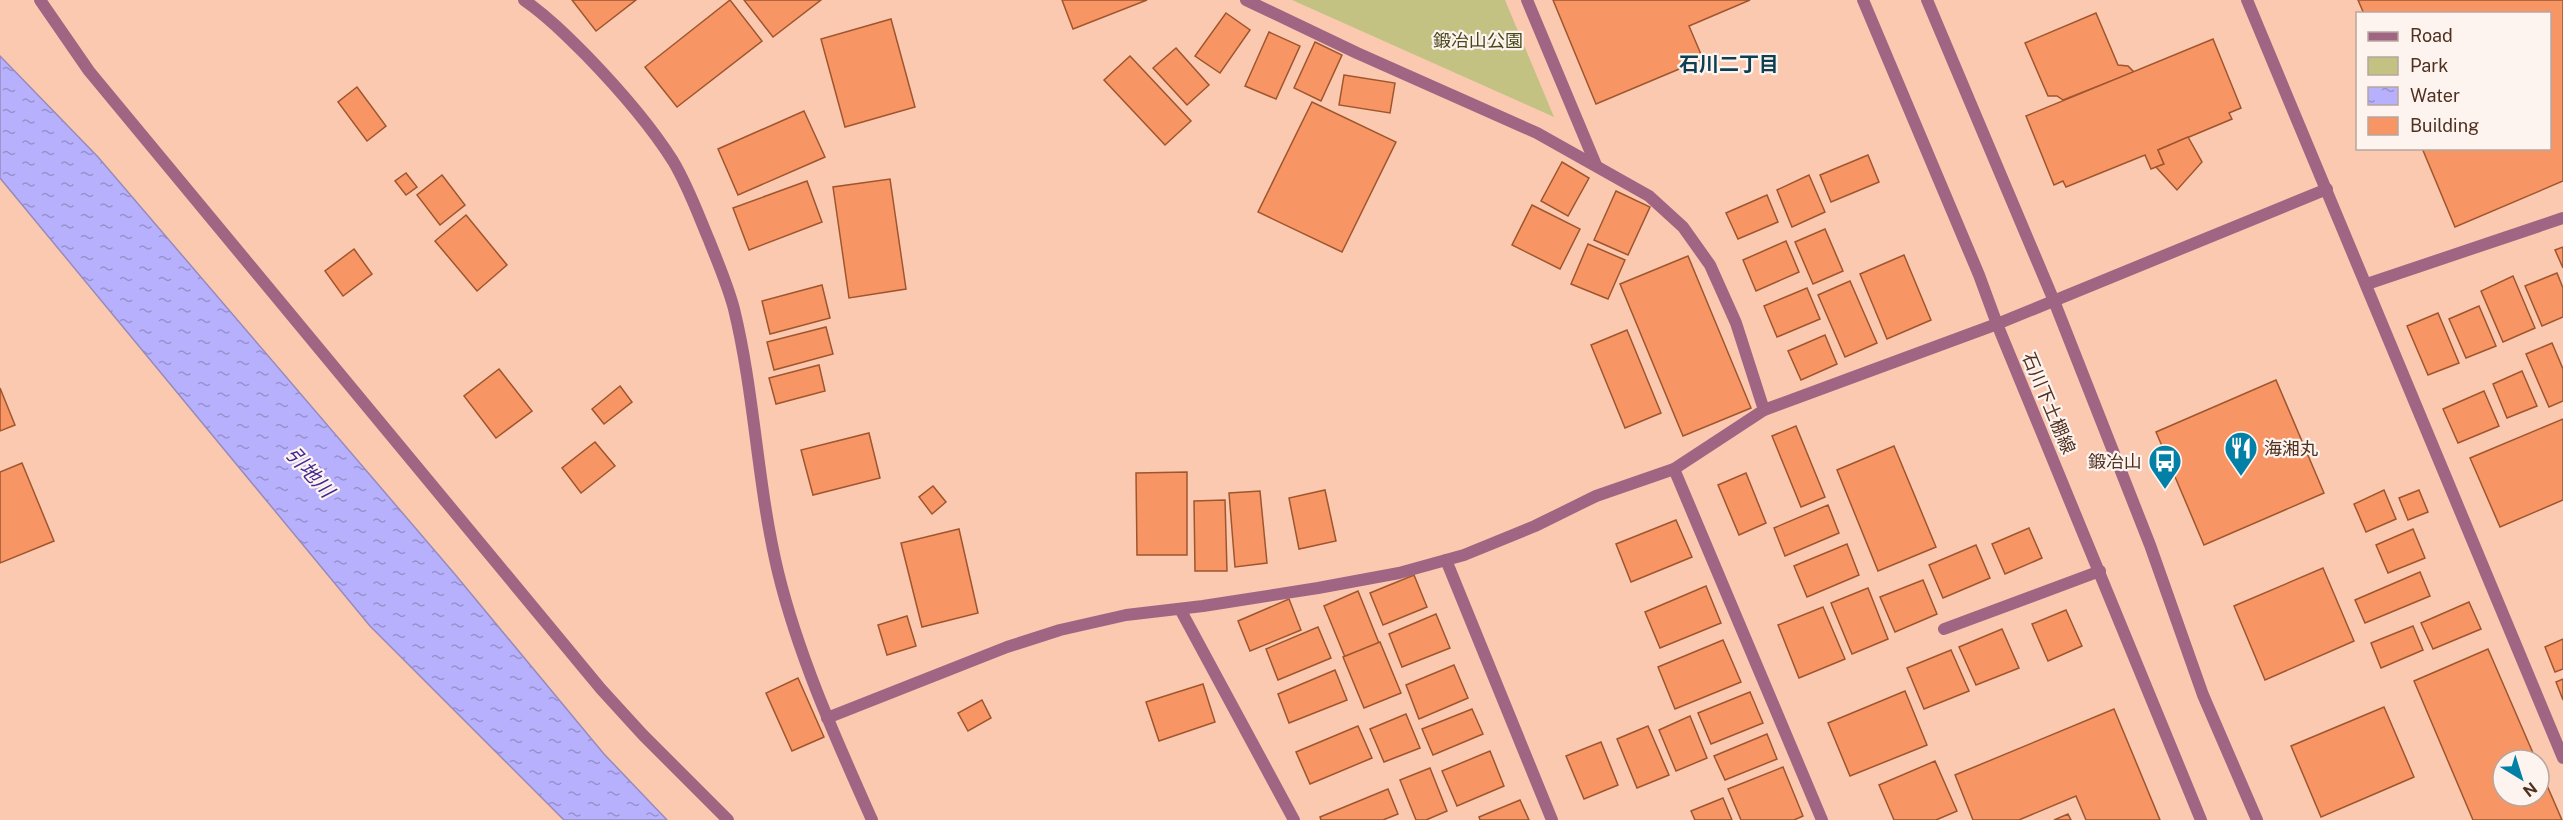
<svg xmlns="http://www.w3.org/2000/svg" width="2563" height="820" font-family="'Public Sans','Noto Sans JP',sans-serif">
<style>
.park{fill:#c3c283}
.water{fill:url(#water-ripples);stroke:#988aba;stroke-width:1.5}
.building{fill:#f79664;stroke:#9f562f;stroke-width:1.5}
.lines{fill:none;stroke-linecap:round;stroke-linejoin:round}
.minor{stroke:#a16584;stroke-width:12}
.tertiary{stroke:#a16584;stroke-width:12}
.labels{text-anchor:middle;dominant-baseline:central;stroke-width:4.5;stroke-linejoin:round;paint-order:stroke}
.park-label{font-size:18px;fill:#484719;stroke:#fdf4f0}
.street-label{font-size:18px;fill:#50301f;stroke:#fdf4f0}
.poi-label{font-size:18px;fill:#50301f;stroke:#fdf4f0;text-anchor:start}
.neighbourhood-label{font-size:20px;font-weight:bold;fill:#0c3f51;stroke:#fdf4f0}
.water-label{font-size:20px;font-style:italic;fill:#422892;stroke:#fdf4f0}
</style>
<defs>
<pattern id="water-ripples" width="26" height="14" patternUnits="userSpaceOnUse" patternTransform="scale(1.5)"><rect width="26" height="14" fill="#b7b1fd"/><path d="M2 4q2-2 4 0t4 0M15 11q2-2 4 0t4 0" fill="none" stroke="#9790cc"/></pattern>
</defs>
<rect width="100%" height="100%" fill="#fbc9b0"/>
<polygon class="park" points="1292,0 1505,0 1554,117"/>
<polygon class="water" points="0,56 98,157 453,572 604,754 667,820 564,820 370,626 0,178"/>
<g class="building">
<polygon points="572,0 636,0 596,31"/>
<polygon points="730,0 762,41 677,107 645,67"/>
<polygon points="744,0 821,0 773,37"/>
<polygon points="1062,0 1147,0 1073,29"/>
<polygon points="1553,0 1750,0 1689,26 1703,59 1596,104"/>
<polygon points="2358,0 2563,0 2563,181 2455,227 2422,148 2550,148 2550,14 2364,14"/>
<polygon points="1226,13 1250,30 1220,73 1195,56"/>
<polygon points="2096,13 2118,65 2128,66 2134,72 2063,100 2057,96 2048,96 2025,43"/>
<polygon points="891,19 915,107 845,127 821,39"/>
<polygon points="1269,32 1300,46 1276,99 1245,86"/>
<polygon points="2213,39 2241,108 2229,113 2232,119 2158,150 2164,164 2151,169 2145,155 2066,187 2063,181 2054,185 2026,116"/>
<polygon points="1315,42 1342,55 1321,101 1294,88"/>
<polygon points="1176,48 1209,85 1187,105 1153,68"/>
<polygon points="1130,56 1191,121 1165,145 1104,80"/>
<polygon points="1344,75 1395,83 1390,113 1339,105"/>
<polygon points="357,87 386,126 367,141 338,102"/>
<polygon points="1312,102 1396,142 1342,252 1258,212"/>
<polygon points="804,111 825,157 738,195 718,149"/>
<polygon points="2188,137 2202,162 2177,190 2156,167 2164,164 2158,150"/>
<polygon points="1868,155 1879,182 1831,202 1820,175"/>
<polygon points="1562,162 1589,178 1568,216 1541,201"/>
<polygon points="406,173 417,187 406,195 395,181"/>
<polygon points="442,175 465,205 440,225 417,195"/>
<polygon points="1809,175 1825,212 1792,227 1777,190"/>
<polygon points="890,179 906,289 849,298 833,187"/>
<polygon points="807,181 822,222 749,250 733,208"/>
<polygon points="1616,191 1650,207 1628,255 1594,240"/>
<polygon points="1767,195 1778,222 1738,239 1726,213"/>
<polygon points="1532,205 1580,229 1560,269 1512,245"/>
<polygon points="466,215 507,265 477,291 435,241"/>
<polygon points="1825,229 1843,271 1813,284 1795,242"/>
<polygon points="1786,241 1799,272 1756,291 1743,260"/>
<polygon points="1588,244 1625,260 1608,299 1571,284"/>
<polygon points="2563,247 2563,268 2555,250"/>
<polygon points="354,249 372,274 343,296 325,271"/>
<polygon points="1904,255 1931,320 1887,339 1860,274"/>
<polygon points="1688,256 1751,408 1683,436 1620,284"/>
<polygon points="2557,273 2563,288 2563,317 2542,326 2525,286"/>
<polygon points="2513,276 2535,328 2503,342 2481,291"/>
<polygon points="1850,281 1877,343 1845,357 1818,295"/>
<polygon points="822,285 830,318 770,334 762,301"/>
<polygon points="1807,288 1820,319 1777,337 1764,306"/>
<polygon points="2479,306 2496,346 2466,358 2449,319"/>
<polygon points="2438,313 2459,363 2428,375 2407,326"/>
<polygon points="826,327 833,354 774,370 767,342"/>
<polygon points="1627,330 1661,413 1625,428 1591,345"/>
<polygon points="1825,335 1837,364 1801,380 1788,351"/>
<polygon points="2552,343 2563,369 2563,401 2549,407 2526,354"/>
<polygon points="819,365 825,391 776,404 769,378"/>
<polygon points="499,369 532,411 496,438 464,396"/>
<polygon points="2522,371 2537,406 2507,418 2493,384"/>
<polygon points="2276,380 2324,493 2204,545 2156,432"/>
<polygon points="620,386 632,402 604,424 592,409"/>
<polygon points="0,388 15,425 0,431"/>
<polygon points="2484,391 2499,426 2458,443 2443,409"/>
<polygon points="2563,419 2563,500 2500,527 2470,458"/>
<polygon points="1796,426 1825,497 1801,507 1772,436"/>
<polygon points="869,433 880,478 813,495 801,450"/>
<polygon points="595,442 615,466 581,493 562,468"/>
<polygon points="1894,446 1936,547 1878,571 1837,470"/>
<polygon points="22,463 54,541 0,563 0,472"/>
<polygon points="1187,472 1187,555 1137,555 1136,473"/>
<polygon points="1746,473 1766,523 1739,535 1718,485"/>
<polygon points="933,486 946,502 932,514 919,497"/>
<polygon points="1325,490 1336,541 1299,549 1289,498"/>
<polygon points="2384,490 2396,519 2366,532 2354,504"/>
<polygon points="2419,490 2428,512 2408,520 2399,498"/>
<polygon points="1260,491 1267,563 1235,567 1229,493"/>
<polygon points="1225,500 1227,571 1195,571 1194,501"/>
<polygon points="1828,505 1839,533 1785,556 1774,528"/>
<polygon points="1676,520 1692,557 1631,582 1616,544"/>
<polygon points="2029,528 2042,558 2005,574 1992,544"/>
<polygon points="959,529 978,613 922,627 901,543"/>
<polygon points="2413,529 2425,558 2388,573 2376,545"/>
<polygon points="1847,544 1859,575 1807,597 1794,566"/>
<polygon points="1976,545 1990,578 1943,598 1929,565"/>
<polygon points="2323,568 2354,641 2265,680 2234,606"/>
<polygon points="2420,572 2430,596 2365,623 2355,600"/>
<polygon points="1414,575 1427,607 1383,625 1370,593"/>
<polygon points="1923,580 1937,614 1895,632 1880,597"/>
<polygon points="1706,586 1721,623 1660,648 1645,612"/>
<polygon points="1868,588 1888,639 1852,654 1831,603"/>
<polygon points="1358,591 1379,643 1345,657 1324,606"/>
<polygon points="1289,599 1301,630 1250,651 1238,621"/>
<polygon points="2469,602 2481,629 2433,649 2421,623"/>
<polygon points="1823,607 1845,659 1799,678 1778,625"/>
<polygon points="2066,610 2082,646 2048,661 2032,624"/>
<polygon points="1436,614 1450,648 1402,667 1389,634"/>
<polygon points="907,616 916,646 887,655 878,625"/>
<polygon points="2413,626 2423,650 2381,668 2371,643"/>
<polygon points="1318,627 1331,658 1278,680 1266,649"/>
<polygon points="2002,629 2019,668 1976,685 1959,647"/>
<polygon points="2563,639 2563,669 2555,672 2545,647"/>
<polygon points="1723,640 1741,682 1675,709 1658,667"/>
<polygon points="1380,642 1401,693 1364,708 1343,657"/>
<polygon points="2488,649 2536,760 2503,760 2503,796 2539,796 2539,767 2562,820 2473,820 2414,681"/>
<polygon points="1951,650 1969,691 1924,709 1907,668"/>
<polygon points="1454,665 1468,698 1419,719 1406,685"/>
<polygon points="1335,670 1347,700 1289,723 1278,694"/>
<polygon points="798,678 824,737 792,751 766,693"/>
<polygon points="2563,679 2563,700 2556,682"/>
<polygon points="1203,684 1215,722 1159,741 1146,702"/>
<polygon points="1905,691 1927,745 1850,776 1828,723"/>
<polygon points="1750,692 1763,723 1711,744 1698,713"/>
<polygon points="982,700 991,718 968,731 958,713"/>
<polygon points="2384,707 2414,777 2321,817 2291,746"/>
<polygon points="1472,709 1483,734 1433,755 1422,729"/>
<polygon points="2114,709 2160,820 2086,820 2076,796 2019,820 1973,820 1955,775"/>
<polygon points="1406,714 1420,748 1384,762 1370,729"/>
<polygon points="1690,716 1707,758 1676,771 1659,730"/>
<polygon points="1358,726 1372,758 1310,784 1296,752"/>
<polygon points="1648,726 1669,775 1637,788 1617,739"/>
<polygon points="1767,734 1777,759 1725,780 1714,756"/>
<polygon points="1601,742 1618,785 1584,799 1566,756"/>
<polygon points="1490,751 1504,786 1457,806 1442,771"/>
<polygon points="1935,761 1957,811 1936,820 1894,820 1879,785"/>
<polygon points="1783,767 1803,816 1794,820 1741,820 1728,789"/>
<polygon points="1430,768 1447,811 1426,820 1416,820 1400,780"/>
<polygon points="1388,789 1398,814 1383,820 1321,820 1320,817"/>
<polygon points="1723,798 1732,820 1695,820 1691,811"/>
<polygon points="1520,800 1529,820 1480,820 1479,817"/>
<polygon points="2068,814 2071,820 2054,820"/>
</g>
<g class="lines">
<g class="minor">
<polyline points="40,0 89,71 601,689 643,735 728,820"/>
<path d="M524,0C547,16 566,35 586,55C617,87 649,123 673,161C688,186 698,214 709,240C718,263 728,286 734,309C755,395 757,485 778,572C799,658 836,739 872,820"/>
<polyline points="1246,0 1357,53 1537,133 1649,196 1683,227 1710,265 1736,323 1764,410"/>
<polyline points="1527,0 1596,165"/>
<polyline points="2247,0 2563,758"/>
<polyline points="2367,284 2563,218"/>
<polyline points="1674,469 1822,820"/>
<polyline points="1446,560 1552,820"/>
<polyline points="1180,609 1294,820"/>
<polyline points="1944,629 2100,571"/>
<polyline points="827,718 1007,647 1060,630 1126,615 1203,606 1318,588 1399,573 1464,555 1535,526 1596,496 1674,469 1764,410 1997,324 2327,189"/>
</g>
<g class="tertiary">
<polyline points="1863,0 1979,275 1997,324 2201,820"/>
<polyline points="1927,0 2054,301 2150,545 2203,695 2257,820"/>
</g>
</g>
<defs>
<symbol id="restaurant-pin" viewBox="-11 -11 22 30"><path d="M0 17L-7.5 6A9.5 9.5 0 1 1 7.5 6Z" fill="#0280a5" stroke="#fdf4f0"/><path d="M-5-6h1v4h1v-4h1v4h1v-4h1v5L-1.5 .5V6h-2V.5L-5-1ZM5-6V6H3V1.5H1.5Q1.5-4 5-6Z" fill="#fff"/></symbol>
<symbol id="bus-pin" viewBox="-11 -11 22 30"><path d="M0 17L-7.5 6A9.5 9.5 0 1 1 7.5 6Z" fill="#0280a5" stroke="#fdf4f0"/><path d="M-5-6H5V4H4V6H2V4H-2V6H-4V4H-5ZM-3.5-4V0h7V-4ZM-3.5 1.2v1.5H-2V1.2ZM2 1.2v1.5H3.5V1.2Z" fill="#fff"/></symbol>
</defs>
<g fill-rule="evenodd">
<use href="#restaurant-pin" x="2222" y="429" width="38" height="52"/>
<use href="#bus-pin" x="2146" y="442" width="38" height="52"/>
</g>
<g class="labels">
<g class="park-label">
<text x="1478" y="40">鍛冶山公園</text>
</g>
<g class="street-label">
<text transform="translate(2049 403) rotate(67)">石川下土棚線</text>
</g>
<g class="poi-label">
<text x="2264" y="448">海湘丸</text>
<text x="2142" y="461" text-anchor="end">鍛冶山</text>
</g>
<g class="neighbourhood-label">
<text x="1729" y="64">石川二丁目</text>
</g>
<g class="water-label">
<text transform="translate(310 472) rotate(48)">引地川</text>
</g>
</g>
<rect x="2356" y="12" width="195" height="138" fill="#fdf4f0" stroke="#b8a69c" stroke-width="1.5"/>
<rect x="2368" y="32" width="30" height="9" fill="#a16584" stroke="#b8a69c" stroke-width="1.5"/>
<text x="2410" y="42" font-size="18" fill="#50301f">Road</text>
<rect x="2368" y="57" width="30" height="18" fill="#c3c283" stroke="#b8a69c" stroke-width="1.5"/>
<text x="2410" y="72" font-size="18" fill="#50301f">Park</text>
<rect x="2368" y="87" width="30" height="18" fill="url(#water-ripples)" stroke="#b8a69c" stroke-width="1.5"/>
<text x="2410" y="102" font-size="18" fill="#50301f">Water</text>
<rect x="2368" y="117" width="30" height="18" fill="#f79664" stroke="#b8a69c" stroke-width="1.5"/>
<text x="2410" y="132" font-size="18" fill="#50301f">Building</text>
<g transform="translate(2521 778) rotate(142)"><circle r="28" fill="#fdf4f0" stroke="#b8a69c" stroke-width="1.5"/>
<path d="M0-4.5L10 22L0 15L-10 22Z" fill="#0280a5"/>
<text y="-9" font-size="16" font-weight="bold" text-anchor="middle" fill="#50301f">N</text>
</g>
</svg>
